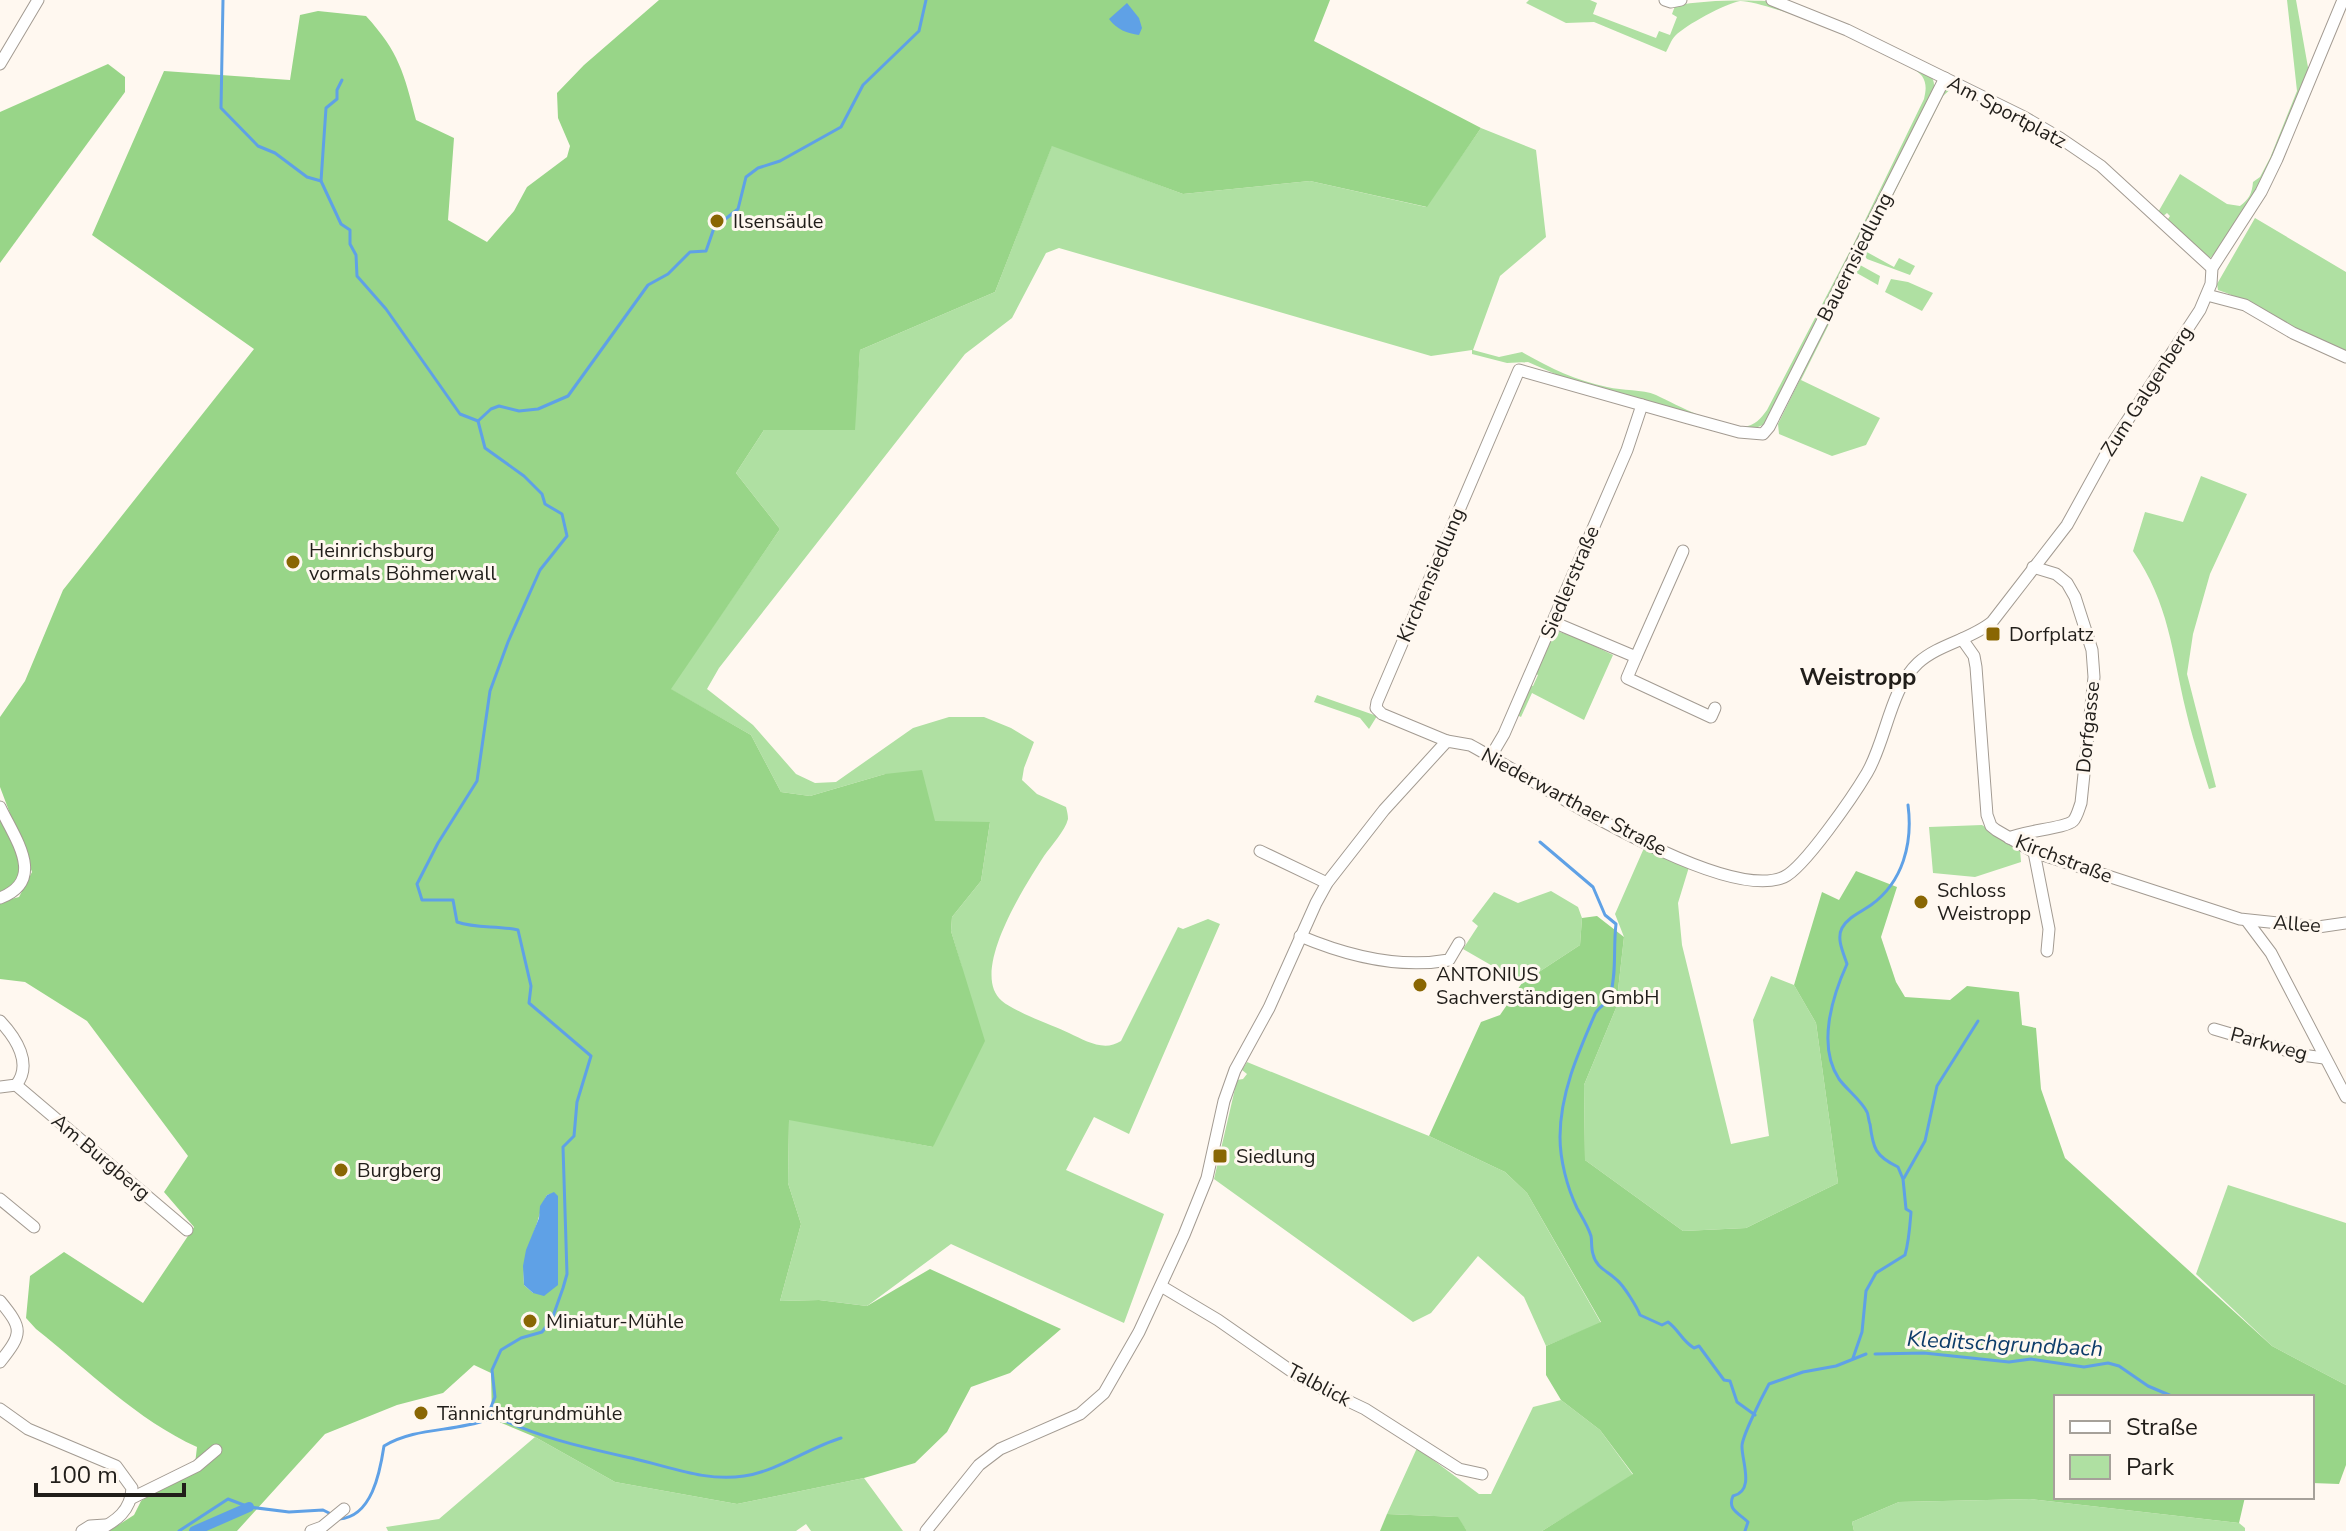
<svg xmlns="http://www.w3.org/2000/svg" width="2346" height="1531" font-family="'Nunito Sans',sans-serif">
<style>
.green{fill:#afe0a2}
.forest{fill:#98d588;fill-rule:evenodd}
.water{fill:#5fa1e6}
.lines{fill:none;stroke-linecap:round;stroke-linejoin:round}
.stream{stroke:#5fa1e6;stroke-width:3}
.canal{stroke:#5fa1e6;stroke-width:10}
.minor-casing{stroke:#a39b92;stroke-width:13}
.minor{stroke:#fff;stroke-width:11}
.poi-dot{fill:#896603;stroke:#fff8f0;stroke-width:3}
.labels{text-anchor:middle;dominant-baseline:central;stroke-width:6;stroke-linejoin:round;paint-order:stroke}
.street-label{font-size:20px;fill:#211e1a;stroke:#fff8f0}
.poi-label{font-size:20px;fill:#211e1a;stroke:#fff8f0;text-anchor:start}
.water-label{font-size:22px;font-style:italic;fill:#0e3d6a;stroke:#fff8f0}
.quarter-label{font-size:24px;font-weight:bold;fill:#211e1a;stroke:#fff8f0}
</style>
<rect width="100%" height="100%" fill="#fff8f0"/>
<g class="green">
<path d="M1529,0H1590L1597,3L1593,14L1656,38L1659,31L1670,35L1677,17L1672,14L1675,6C1701,0 1741,0 1767,1C1821,14 1879,50 1929,74C1938,83 1933,91 1929,102L1765,424L1751,430L1569,380L1528,362L1507,363L1472,354V350L1431,356L1059,248L1046,253L1012,318L965,354L719,668L707,689L753,725L796,774L815,783L836,782L913,728L949,717H984L1011,728L1034,742L1024,768L1022,780L1037,794L1066,807C1067,811 1068,815 1068,819C1065,831 1051,846 1044,856C1026,884 968,973 1002,1001C1015,1012 1052,1025 1069,1033C1086,1041 1104,1052 1121,1041L1178,927L1183,929L1208,919L1220,924L1129,1134L1094,1117L1066,1170L1164,1214L1124,1323L951,1244L867,1306L819,1300L780,1301L801,1224L788,1183L789,1119L933,1147L962,968L951,931L952,917L981,881L990,822H935L885,774L810,796L781,792L751,735L670,689L780,529L736,473L764,430H854L860,350L995,292L1052,145L1183,194L1310,181L1426,207L1481,128L1536,150L1546,237L1500,276L1473,350L1499,357L1522,352C1550,368 1575,380 1607,387C1623,391 1642,389 1656,395C1679,406 1718,427 1743,427C1755,426 1761,418 1767,410L1852,247L1924,99C1926,90 1927,84 1922,76C1907,56 1765,0 1740,1C1724,4 1686,25 1675,36C1671,40 1669,47 1666,52L1594,22L1566,23L1526,3Z"/>
<path d="M2287,0H2296L2309,73L2256,193L2216,253L2210,258L2166,222L2170,216L2167,213L2162,217L2157,214L2180,174L2227,204L2240,206C2249,199 2252,194 2253,182L2260,177L2270,158L2297,91Z"/>
<polygon points="1954,86 1943,96 1865,251 1894,267 1899,258 1915,266 1910,275 1867,259 1862,252 1945,88"/>
<path d="M2255,218L2346,272V354L2331,344L2329,346C2291,329 2257,303 2218,290L2217,284Z"/>
<polygon points="1860,265 1880,276 1878,285 1855,272 1801,380 1880,418 1866,445 1832,456 1779,434 1778,424 1855,267"/>
<polygon points="1891,279 1908,282 1933,293 1922,311 1885,292"/>
<path d="M2201,476L2247,494L2210,574L2193,634L2187,674L2216,787L2209,789C2201,763 2192,737 2186,711C2172,652 2169,603 2133,551L2145,512L2183,522Z"/>
<polygon points="1553,630 1576,637 1613,655 1584,720 1532,693 1521,717 1517,715 1529,685 1533,686 1538,675 1534,673"/>
<polygon points="1317,695 1377,716 1369,729 1360,718 1314,702"/>
<polygon points="1982,825 2020,850 2021,862 1975,877 1933,873 1929,827"/>
<polygon points="1644,848 1689,867 1678,903 1682,945 1731,1144 1769,1136 1753,1020 1771,976 1794,985 1816,1023 1838,1183 1746,1228 1683,1231 1585,1160 1584,1085 1616,1008 1624,937 1615,914"/>
<polygon points="1551,891 1578,907 1582,918 1580,945 1522,983 1463,949 1478,926 1472,921 1494,892 1518,903"/>
<polygon points="1247,1062 1429,1136 1505,1172 1527,1193 1601,1323 1546,1346 1524,1297 1478,1256 1431,1313 1413,1322 1214,1179 1237,1080 1243,1079 1247,1074 1242,1070"/>
<polygon points="2228,1185 2346,1223 2346,1385 2272,1346 2196,1274"/>
<polygon points="1561,1400 1600,1430 1633,1475 1542,1531 1467,1531 1457,1517 1387,1514 1417,1448 1479,1494 1491,1494 1533,1407"/>
<polygon points="535,1437 615,1482 737,1504 864,1478 903,1531 811,1531 806,1524 796,1531 388,1531 386,1527 439,1519"/>
<polygon points="2030,1499 2239,1523 2245,1528 2245,1531 1854,1531 1852,1522 1899,1502"/>
</g>
<g class="forest">
<path d="M659,0H1330L1314,41L1481,128L1427,207L1310,181L1183,194L1052,146L995,292L860,350L855,430H764L736,473L780,529L671,689L751,735L781,792L810,796L885,774L922,770L935,821L990,822L981,881L952,917L951,931L985,1041L933,1147L789,1120L788,1183L801,1224L780,1301L819,1300L867,1306L930,1269L1061,1329L1010,1373L971,1387L947,1432L915,1463L864,1478L737,1504L615,1482L535,1437L492,1419L491,1373L474,1365L443,1393L397,1405L325,1434L237,1531H109L134,1515L141,1501L195,1464L197,1447C137,1420 88,1370 36,1329L26,1318L30,1276L64,1252L143,1303L194,1227L164,1192L188,1156L87,1021L25,982L0,979V902L19,897L32,872L0,787V717L25,681L63,590L254,349L92,235L164,71L290,80L300,15L318,11L366,16C399,52 404,73 416,120L454,138L448,220L487,242L514,211L527,187L567,157L570,146L558,118L557,93L584,65ZM554,1193L533,1293L524,1285C522,1257 530,1245 538,1220C541,1210 542,1204 547,1195Z"/>
<polygon points="108,64 125,77 125,92 0,263 0,112"/>
<polygon points="0,807 26,872 0,898"/>
<polygon points="1856,871 1897,887 1881,937 1896,982 1905,997 1950,1000 1967,986 2019,992 2022,1025 2036,1028 2041,1089 2065,1158 2272,1346 2346,1385 2346,1465 2339,1484 2312,1483 2312,1397 2056,1397 2056,1497 2245,1497 2239,1523 2030,1499 1899,1502 1852,1522 1854,1531 1542,1531 1633,1474 1600,1430 1561,1400 1546,1375 1546,1346 1601,1322 1527,1193 1505,1172 1429,1136 1481,1022 1500,1015 1522,983 1580,945 1582,918 1597,916 1624,937 1616,1008 1584,1085 1585,1160 1683,1231 1746,1228 1838,1183 1816,1023 1794,985 1822,892 1839,900"/>
<polygon points="1387,1514 1458,1517 1467,1531 1380,1531"/>
</g>
<g class="water">
<path d="M1127,3L1139,18L1142,28L1139,35C1127,33 1117,30 1109,19Z"/>
<polygon points="554,1192 558,1196 558,1285 544,1296 533,1293 524,1285 523,1266 526,1250 539,1218 540,1206 547,1195"/>
</g>
<g class="lines">
<g class="stream">
<polyline points="223,0 221,108 258,146 275,153 307,177 321,181 341,224 350,230 350,244 356,255 357,276 386,309 460,414 478,421"/>
<polyline points="321,181 326,108 337,99 337,90 342,80"/>
<path d="M1540,842L1593,887L1605,915L1616,924C1613,949 1617,972 1610,996C1607,1004 1598,1007 1595,1014C1578,1053 1560,1094 1560,1137C1560,1160 1567,1187 1577,1208C1582,1217 1588,1226 1591,1236C1592,1241 1591,1248 1593,1254C1596,1268 1608,1271 1617,1280C1624,1286 1637,1307 1640,1315L1662,1325L1668,1322C1679,1330 1682,1341 1694,1348L1699,1346L1724,1380L1730,1381L1737,1402L1755,1415"/>
<polyline points="1904,1178 1925,1141 1937,1086 1978,1021"/>
<polyline points="1875,1354 1924,1353 2009,1362 2031,1359 2084,1367 2108,1363 2119,1366 2148,1386 2174,1397"/>
<path d="M1853,1358L1862,1332L1866,1291L1876,1273L1905,1255C1909,1241 1910,1225 1911,1212L1906,1209L1903,1179L1898,1167C1875,1156 1873,1148 1870,1124C1869,1123 1868,1113 1867,1112C1861,1100 1847,1090 1839,1079C1817,1046 1832,997 1847,964C1844,954 1836,939 1842,928C1848,917 1861,912 1871,905C1903,882 1913,843 1908,805"/>
<path d="M489,1413C534,1437 586,1448 635,1459C671,1467 706,1482 744,1476C778,1471 808,1448 841,1438"/>
<path d="M339,1519C372,1517 380,1472 384,1446C415,1427 454,1432 486,1420L495,1397L492,1370L501,1350L521,1338L542,1332L552,1319L563,1288L567,1274L563,1147L574,1136L577,1102L591,1056L529,1003L531,986L518,930C497,925 477,929 457,922L453,900H422L417,884L438,843L477,781L490,691L508,642L540,570L567,536L562,514L545,504L542,494L524,476L485,448L478,421L491,409L499,406L519,411L538,409L568,396L648,285L668,274L690,252L706,251L714,228L738,209L746,177L758,168L780,161L841,127L863,85L919,31L926,0"/>
<polyline points="179,1531 228,1499 249,1507 289,1512 323,1510 333,1515"/>
<path d="M1745,1531L1748,1522C1739,1513 1727,1510 1733,1496C1755,1491 1742,1462 1742,1447C1741,1438 1763,1395 1769,1384L1803,1372L1836,1366L1866,1354"/>
</g>
<polyline class="canal" points="194,1531 249,1507"/>
<defs>
<g id="minor">
<polyline points="1665,0 1671,2 1681,0"/>
<polyline points="1772,0 1847,30 2024,117 2060,138 2101,166 2212,268"/>
<polyline points="0,64 38,0"/>
<polyline points="2207,295 2245,305 2293,333 2346,357"/>
<polyline points="1553,622 1636,657 1683,551"/>
<polyline points="1962,639 1974,656 1976,667 1987,815 1991,826 1996,830 2034,852 2240,919 2318,927 2346,923"/>
<polyline points="1636,657 1627,678 1711,717 1715,708"/>
<polyline points="1447,741 1382,714 1376,708 1377,702 1519,370 1688,418 1739,432 1763,434 1769,427 1945,78"/>
<polyline points="1491,756 1504,734 1627,450 1642,405"/>
<path d="M0,807C15,839 47,880 0,898"/>
<path d="M2009,838C2023,831 2066,828 2073,821C2077,817 2079,808 2081,803L2094,677L2092,650L2075,597L2067,583L2056,574L2033,567"/>
<polyline points="1260,851 1327,883"/>
<polyline points="2034,852 2049,929 2047,951"/>
<polyline points="2247,921 2271,953 2346,1097"/>
<path d="M1300,936C1345,955 1399,969 1449,960L1459,943"/>
<path d="M0,1021C16,1038 33,1064 16,1085L0,1087"/>
<polyline points="2214,1029 2302,1055 2324,1058"/>
<polyline points="16,1085 187,1230"/>
<polyline points="0,1199 34,1227"/>
<polyline points="1161,1286 1218,1320 1304,1380 1365,1409 1459,1469 1482,1474"/>
<path d="M0,1301C23,1329 23,1333 0,1362"/>
<path d="M0,1409L28,1429L116,1466L132,1488C131,1511 116,1521 97,1531"/>
<polyline points="132,1498 197,1466 216,1450"/>
<polyline points="82,1531 90,1526 105,1525"/>
<polyline points="311,1531 322,1527 344,1509"/>
<path d="M926,1531L979,1465L1000,1449L1080,1414L1104,1393L1139,1332L1184,1235L1207,1178L1224,1101L1235,1070L1269,1008L1316,903L1327,883L1384,810L1447,741L1470,745C1530,777 1722,905 1784,877C1804,868 1854,795 1867,773C1886,741 1890,689 1918,663C1939,644 1970,640 1992,622L2067,525L2110,447L2200,310L2211,284L2212,268L2261,192L2277,159L2343,0"/>
</g>
</defs>
<use href="#minor" class="minor-casing"/>
<use href="#minor" class="minor"/>
</g>
<g class="poi-dot">
<circle cx="717" cy="221" r="8"/>
<circle cx="293" cy="562" r="8"/>
<rect x="1985" y="626" width="16" height="16" rx="4"/>
<circle cx="1921" cy="902" r="8"/>
<circle cx="1420" cy="985" r="8"/>
<rect x="1212" y="1148" width="16" height="16" rx="4"/>
<circle cx="341" cy="1170" r="8"/>
<circle cx="530" cy="1321" r="8"/>
<circle cx="421" cy="1413" r="8"/>
</g>
<g class="labels">
<g class="street-label">
<text transform="translate(2007 112) rotate(28)">Am Sportplatz</text>
<text transform="translate(1855 257) rotate(-63)">Bauernsiedlung</text>
<text transform="translate(2147 391) rotate(-57)">Zum Galgenberg</text>
<text transform="translate(1431 575) rotate(-67)">Kirchensiedlung</text>
<text transform="translate(1570 582) rotate(-67)">Siedlerstraße</text>
<text transform="translate(2088 727) rotate(-84)">Dorfgasse</text>
<text transform="translate(1574 802) rotate(28)">Niederwarthaer Straße</text>
<text transform="translate(2064 859) rotate(21)">Kirchstraße</text>
<text transform="translate(2297 924) rotate(4)">Allee</text>
<text transform="translate(2269 1044) rotate(15)">Parkweg</text>
<text transform="translate(101 1157) rotate(40)">Am Burgberg</text>
<text transform="translate(1319 1385) rotate(28)">Talblick</text>
</g>
<g class="poi-label">
<text x="733" y="221">Ilsensäule</text>
<text x="309" y="550">Heinrichsburg<tspan x="309" dy="23">vormals Böhmerwall</tspan></text>
<text x="2009" y="634">Dorfplatz</text>
<text x="1937" y="890">Schloss<tspan x="1937" dy="23">Weistropp</tspan></text>
<text x="1436" y="974">ANTONIUS<tspan x="1436" dy="23">Sachverständigen GmbH</tspan></text>
<text x="1236" y="1156">Siedlung</text>
<text x="357" y="1170">Burgberg</text>
<text x="546" y="1321">Miniatur-Mühle</text>
<text x="437" y="1413">Tännichtgrundmühle</text>
</g>
<g class="water-label">
<text transform="translate(2005 1344) rotate(3)">Kleditschgrundbach</text>
</g>
<g class="quarter-label">
<text x="1858" y="677">Weistropp</text>
</g>
</g>
<rect x="2054" y="1395" width="260" height="104" fill="#fff8f0" stroke="#a6a19a" stroke-width="2"/>
<rect x="2070" y="1421" width="40" height="12" fill="#ffffff" stroke="#a6a19a" stroke-width="2"/>
<text x="2126" y="1435" font-size="24" fill="#211e1a">Straße</text>
<rect x="2070" y="1455" width="40" height="24" fill="#afe0a2" stroke="#a6a19a" stroke-width="2"/>
<text x="2126" y="1475" font-size="24" fill="#211e1a">Park</text>
<path d="M36 1483v12h148v-12" fill="none" stroke="#211e1a" stroke-width="4"/>
<text x="48" y="1483" font-size="24" fill="#211e1a" stroke="#fff8f0" stroke-width="6" paint-order="stroke">100 m</text>
</svg>
